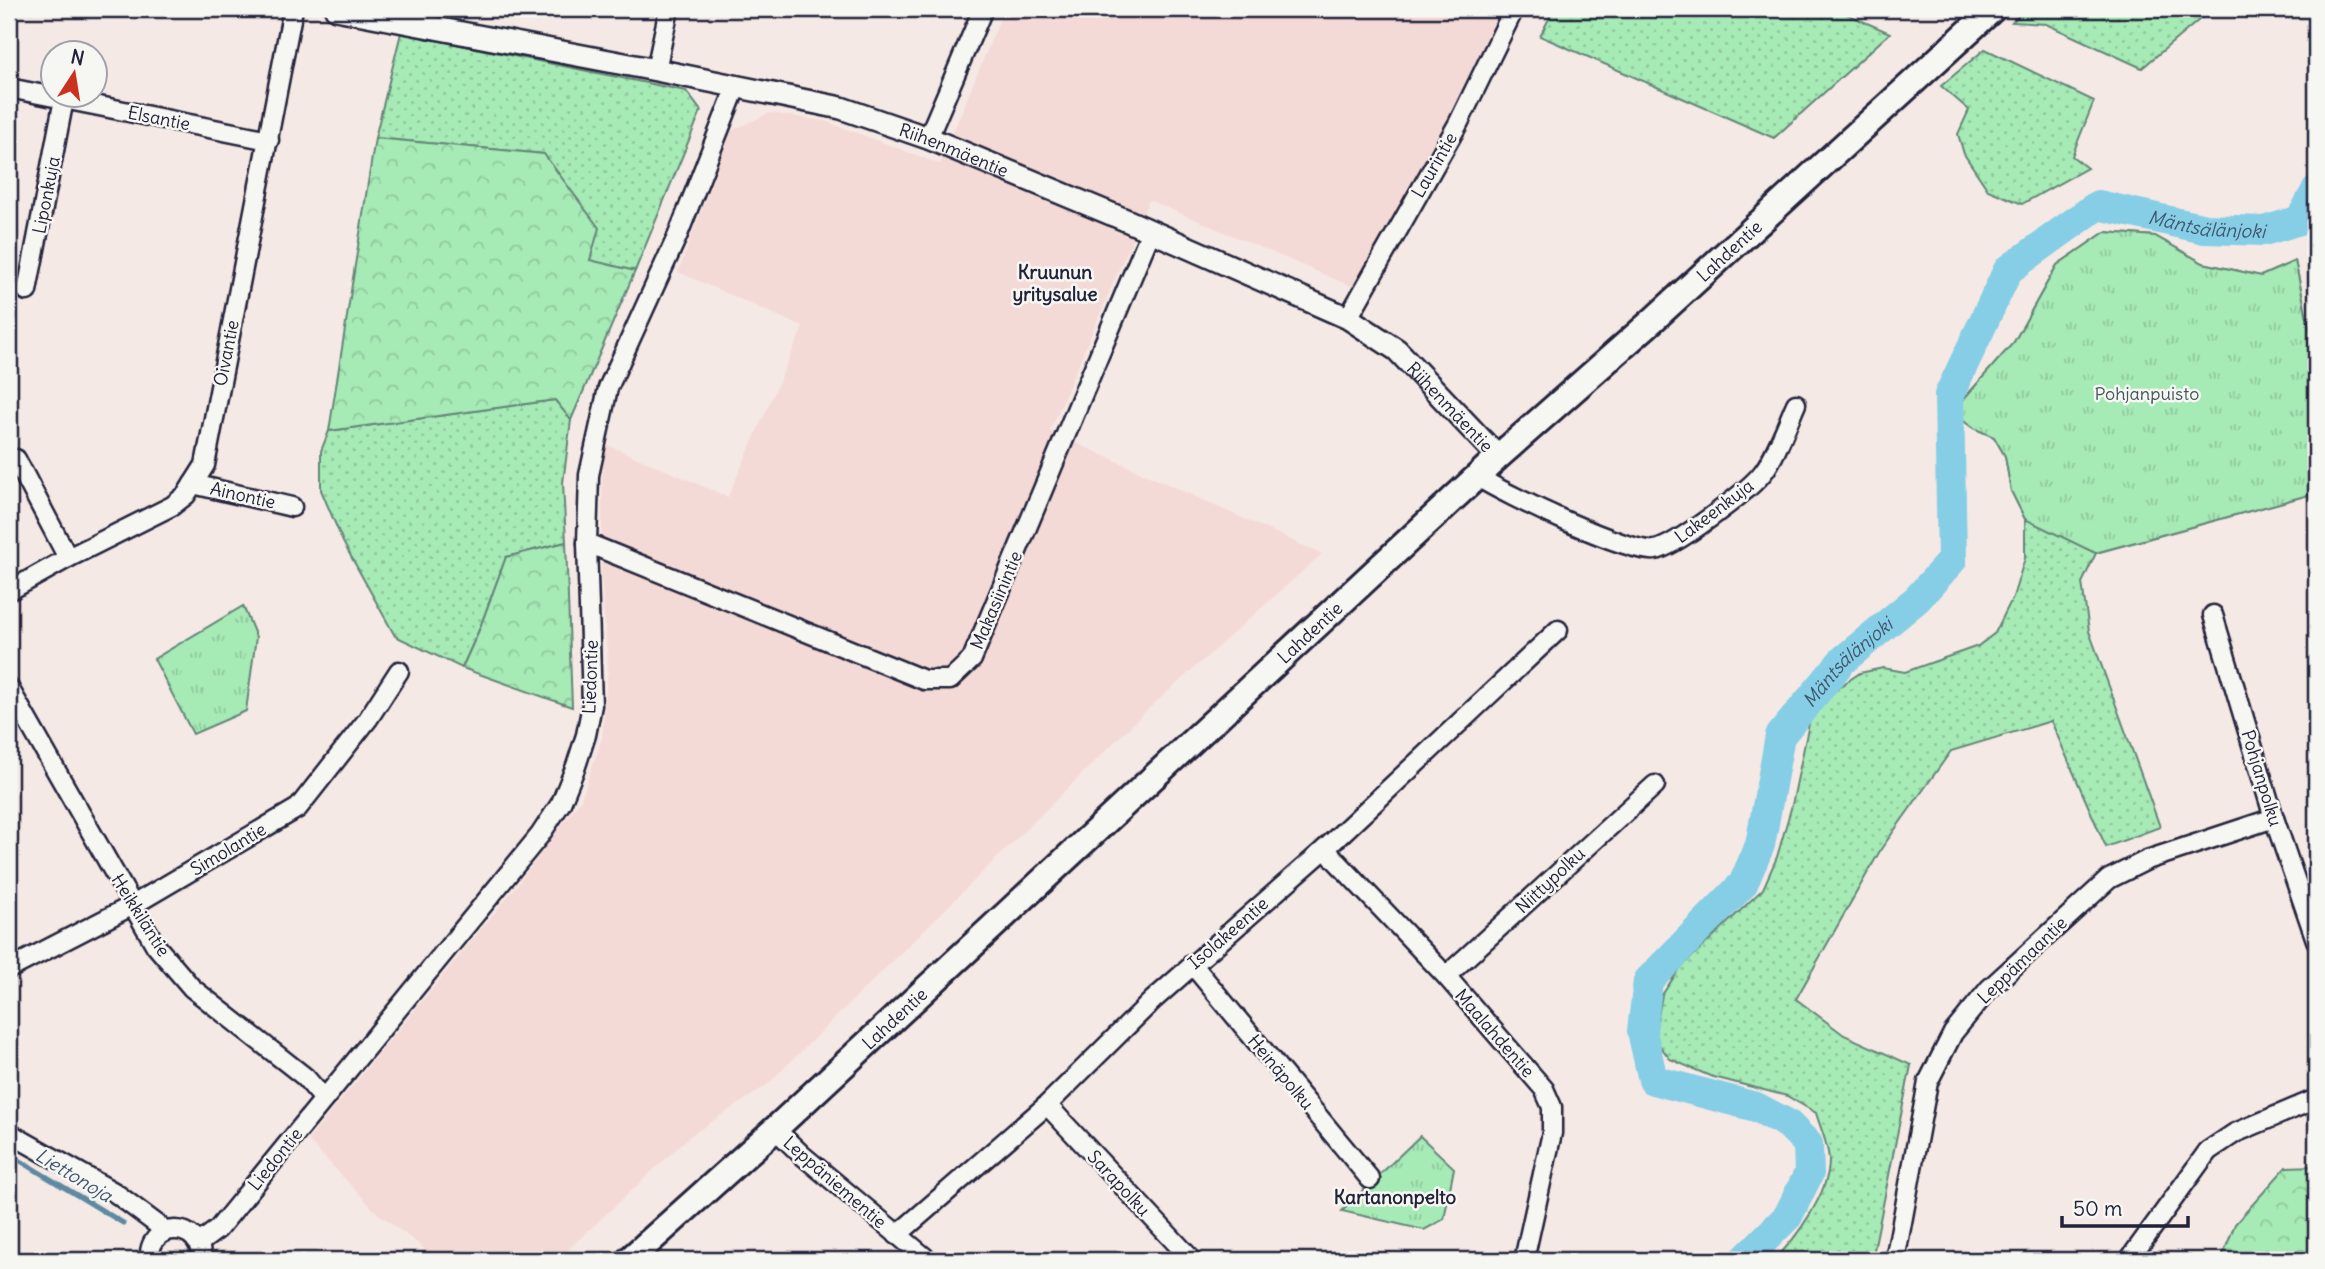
<svg xmlns="http://www.w3.org/2000/svg" width="2325" height="1269" font-family="Delius,sans-serif">
<style>
.built{fill:#f4dad6}
.grass{fill:url(#grass-dots);stroke:#648678;stroke-width:2}
.forest{fill:url(#forest-crowns);stroke:#648678;stroke-width:2}
.park{fill:url(#park-tufts);stroke:#648678;stroke-width:2}
.lines{fill:none;stroke-linecap:round;stroke-linejoin:round}
.stream{stroke:#5d89a2;stroke-width:5}
.river{stroke:#85cee6;stroke-width:30}
.minor-casing{stroke:#22223b;stroke-width:23}
.tertiary-casing{stroke:#22223b;stroke-width:26}
.secondary-casing{stroke:#22223b;stroke-width:30}
.minor{stroke:#f6f6f2;stroke-width:18}
.tertiary{stroke:#f6f6f2;stroke-width:21}
.secondary{stroke:#f6f6f2;stroke-width:24}
.labels{text-anchor:middle;dominant-baseline:central;stroke-width:5;stroke-linejoin:round;paint-order:stroke}
.street-label{font-size:18px;fill:#22223b;stroke:#f6f6f2}
.park-label{font-size:18px;fill:#43545a;stroke:#f6f6f2}
.water-label{font-size:19px;font-style:italic;fill:#40566e;stroke:#f6f6f2}
.neighbourhood-label{font-size:19px;font-weight:bold;fill:#22223b;stroke:#f6f6f2}
</style>
<defs>
<pattern id="grass-dots" width="8" height="8" patternUnits="userSpaceOnUse" patternTransform="scale(1.75)"><rect width="8" height="8" fill="#a6eab5"/><path d="M2 2h.1M6 6h.1" fill="none" stroke="#8fc89d" stroke-width="1.8" stroke-linecap="round"/></pattern>
<pattern id="forest-crowns" width="20" height="18" patternUnits="userSpaceOnUse" patternTransform="scale(1.75)"><rect width="20" height="18" fill="#a6eab5"/><path d="M2 6a3 3 0 1 1 6 0M12 15a3 3 0 1 1 6 0" fill="none" stroke="#8fc89d"/></pattern>
<pattern id="park-tufts" width="24" height="20" patternUnits="userSpaceOnUse" patternTransform="scale(1.75)"><rect width="24" height="20" fill="#a6eab5"/><path d="M3 7l-1-3M5 7V3M7 7l1-3M15 17l-1-3M17 17v-4M19 17l1-3" fill="none" stroke="#8fc89d"/></pattern>
</defs>
<rect width="100%" height="100%" fill="#f5e9e5"/>
<filter id="ink" filterUnits="userSpaceOnUse"><feTurbulence type="fractalNoise" baseFrequency=".0143" numOctaves="2"/><feDisplacementMap in="SourceGraphic" scale="14" xChannelSelector="R" yChannelSelector="G"/><feConvolveMatrix kernelMatrix="1 2 1 2 8 2 1 2 1" color-interpolation-filters="sRGB"/></filter>
<g filter="url(#ink)">
<polygon class="built" points="1004,9 1500,9 1443,132 1353,287 1149,200 1050,431 1322,554 1146,711 766,1086 690,1136 557,1260 439,1260 375,1211 308,1140 518,884 581,799 602,738 608,665 601,576 603,443 728,497 803,327 678,272 731,131 769,113 825,121 940,164"/>
<g class="grass">
<polygon points="1554,9 1668,9 1696,18 1701,9 1835,9 1890,33 1774,138 1540,36"/>
<polygon points="2026,9 2212,9 2142,68 2046,24 2012,22"/>
<polygon points="401,33 686,91 701,111 635,271 590,261 544,154 375,138"/>
<polygon points="1985,49 2094,101 2072,156 2087,168 2022,204 1988,190 1964,154 1958,134 1969,110 1941,86"/>
<path d="M2105,232L2155,236L2203,263L2261,276L2295,261L2316,360V493L2096,553L2082,583L2089,631L2160,827L2106,847L2051,721L1951,751L1881,849L1796,999L1844,1035L1911,1065L1872,1260H1774C1796,1239 1829,1193 1829,1161C1829,1146 1820,1127 1816,1113L1787,1096L1710,1076L1670,1059L1654,1038L1662,995L1680,968L1763,889L1777,857L1792,805L1811,714L1839,687L1860,673L1883,668L1905,672L1978,646L1995,633L2013,597L2025,558V519L2011,491L2005,456L1994,437L1973,428L1957,416L1961,402L2014,342L2057,265Z"/>
<polygon points="555,400 571,420 563,483 566,542 506,557 479,630 462,668 395,636 343,542 321,490 321,451 329,431"/>
</g>
<g class="forest">
<polygon points="375,138 544,154 599,228 590,260 635,271 571,420 555,400 329,431"/>
<polygon points="566,542 572,707 462,668 479,630 506,557"/>
<polygon points="2316,1166 2316,1260 2221,1260 2235,1224 2286,1167"/>
</g>
<g class="park">
<polygon points="2105,232 2155,236 2203,263 2261,276 2295,261 2316,360 2316,493 2095,553 2025,519 2011,491 2005,456 1994,437 1973,428 1957,416 1961,402 2014,342 2057,265"/>
<polygon points="243,606 256,637 246,711 193,734 154,659"/>
<polygon points="1420,1136 1454,1168 1444,1219 1424,1230 1342,1211"/>
</g>
<g class="lines">
<polyline class="stream" points="9,1154 123,1223"/>
<path class="river" id="s1" d="M1744,1260L1788,1216L1809,1173L1808,1144L1788,1124L1756,1107L1653,1080L1642,1031L1648,981L1743,884L1760,845L1780,736L1842,661L1917,599L1952,560L1949,395L2008,270L2098,205L2205,229L2264,231L2300,220L2316,191"/>
<defs>
<g id="minor">
<polyline points="656,70 669,9"/>
<polyline points="9,88 269,140"/>
<polyline points="928,138 983,9"/>
<polyline points="27,291 64,99"/>
<polyline points="1348,318 1458,124 1514,9"/>
<polyline points="16,459 68,558"/>
<path d="M1478,477C1504,494 1629,554 1655,550C1675,547 1746,492 1760,476C1774,461 1787,424 1796,404"/>
<polyline points="193,484 292,507"/>
<polyline points="587,543 924,680 950,680 972,659 1151,231"/>
<polyline points="9,591 68,558 172,506 186,495 205,465 293,9"/>
<polyline points="2213,615 2274,818 2316,940"/>
<polyline points="9,688 156,946 192,988 305,1077 324,1099"/>
<polyline points="1325,849 1446,976 1544,1089 1552,1107 1552,1133 1524,1260"/>
<polyline points="1192,964 1370,1179"/>
<polyline points="9,969 133,905 298,808 368,719 399,671"/>
<polyline points="1446,976 1655,785"/>
<polyline points="1047,1105 1192,1260"/>
<polyline points="775,1129 802,1155 928,1260"/>
<polyline points="9,1133 114,1192 166,1231"/>
<polyline points="897,1235 1047,1105 1153,1000 1325,849 1558,630"/>
<polyline points="199,1243 218,1229 540,835 561,803 576,766 586,735 592,705 587,543 589,475 608,388 677,237 736,87"/>
<path d="M150,1260C146,1221 203,1219 201,1260"/>
<polyline points="1895,1260 1928,1082 1953,1033 1989,989 2109,879 2147,860 2274,818"/>
<polyline points="2129,1260 2208,1151 2235,1133 2316,1099"/>
</g>
<g id="tertiary">
<path id="s2" d="M336,9L656,70L841,108L928,138L1128,221L1348,318L1397,350L1498,457"/>
</g>
<g id="secondary">
<path id="s3" d="M629,1260L775,1129L1498,457L1652,321L1993,9"/>
</g>
</defs>
<use href="#minor" class="minor-casing"/>
<use href="#tertiary" class="tertiary-casing"/>
<use href="#secondary" class="secondary-casing"/>
<use href="#minor" class="minor"/>
<use href="#tertiary" class="tertiary"/>
<use href="#secondary" class="secondary"/>
</g>
</g>
<g class="labels">
<g class="street-label">
<text transform="translate(159 118) rotate(11)">Elsantie</text>
<text stroke="none"><textPath href="#s2" startOffset="635">Riihenmäentie</textPath></text>
<text transform="translate(1434 165) rotate(-60)">Laurintie</text>
<text transform="translate(46 195) rotate(-79)">Liponkuja</text>
<text stroke="none"><textPath href="#s3" startOffset="1493">Lahdentie</textPath></text>
<text transform="translate(226 353) rotate(-79)">Oivantie</text>
<text stroke="none"><textPath href="#s2" startOffset="1200">Riihenmäentie</textPath></text>
<text transform="translate(243 495) rotate(13)">Ainontie</text>
<text transform="translate(1714 511) rotate(-37)">Lakeenkuja</text>
<text transform="translate(996 600) rotate(-67)">Makasiinintie</text>
<text stroke="none"><textPath href="#s3" startOffset="926">Lahdentie</textPath></text>
<text transform="translate(590 677) rotate(-88)">Liedontie</text>
<text transform="translate(2262 778) rotate(73)">Pohjanpolku</text>
<text transform="translate(228 849) rotate(-31)">Simolantie</text>
<text transform="translate(1550 880) rotate(-43)">Niittypolku</text>
<text transform="translate(141 915) rotate(58)">Heikkiläntie</text>
<text transform="translate(1228 933) rotate(-41)">Isolakeentie</text>
<text transform="translate(2022 960) rotate(-44)">Leppämaantie</text>
<text stroke="none"><textPath href="#s3" startOffset="359">Lahdentie</textPath></text>
<text transform="translate(1495 1033) rotate(49)">Maalahdentie</text>
<text transform="translate(1281 1072) rotate(50)">Heinäpolku</text>
<text transform="translate(275 1159) rotate(-51)">Liedontie</text>
<text transform="translate(835 1182) rotate(41)">Leppäniementie</text>
<text transform="translate(1119 1183) rotate(47)">Sarapolku</text>
</g>
<g class="park-label">
<text x="2147" y="393">Pohjanpuisto</text>
</g>
<g class="water-label">
<text stroke="none"><textPath href="#s1" startOffset="1472">Mäntsälänjoki</textPath></text>
<text stroke="none"><textPath href="#s1" startOffset="800">Mäntsälänjoki</textPath></text>
<text transform="translate(74 1175) rotate(31)">Liettonoja</text>
</g>
<g class="neighbourhood-label">
<text x="1055" y="272">Kruunun<tspan x="1055" dy="22">yritysalue</tspan></text>
<text x="1395" y="1197">Kartanonpelto</text>
</g>
</g>
<rect width="2325" height="1269" fill="none" stroke="#f6f6f2" stroke-width="35"/>
<rect x="18" y="18" width="2290" height="1234" fill="none" stroke="#22223b" stroke-width="2.5" filter="url(#ink)"/>
<g transform="translate(74 74) rotate(12)"><circle r="33" fill="#f6f6f2" stroke="#a1a1a9" stroke-width="2"/>
<path d="M0-5L12 26L0 18L-12 26Z" fill="#c8321e"/>
<text y="-10" font-size="19" font-weight="bold" text-anchor="middle" fill="#22223b">N</text>
</g>
<path d="M2062 1216v10h126v-10" fill="none" stroke="#22223b" stroke-width="3.5"/>
<text x="2073" y="1216" font-size="21" fill="#22223b" stroke="#f6f6f2" stroke-width="5" paint-order="stroke">50 m</text>
</svg>
